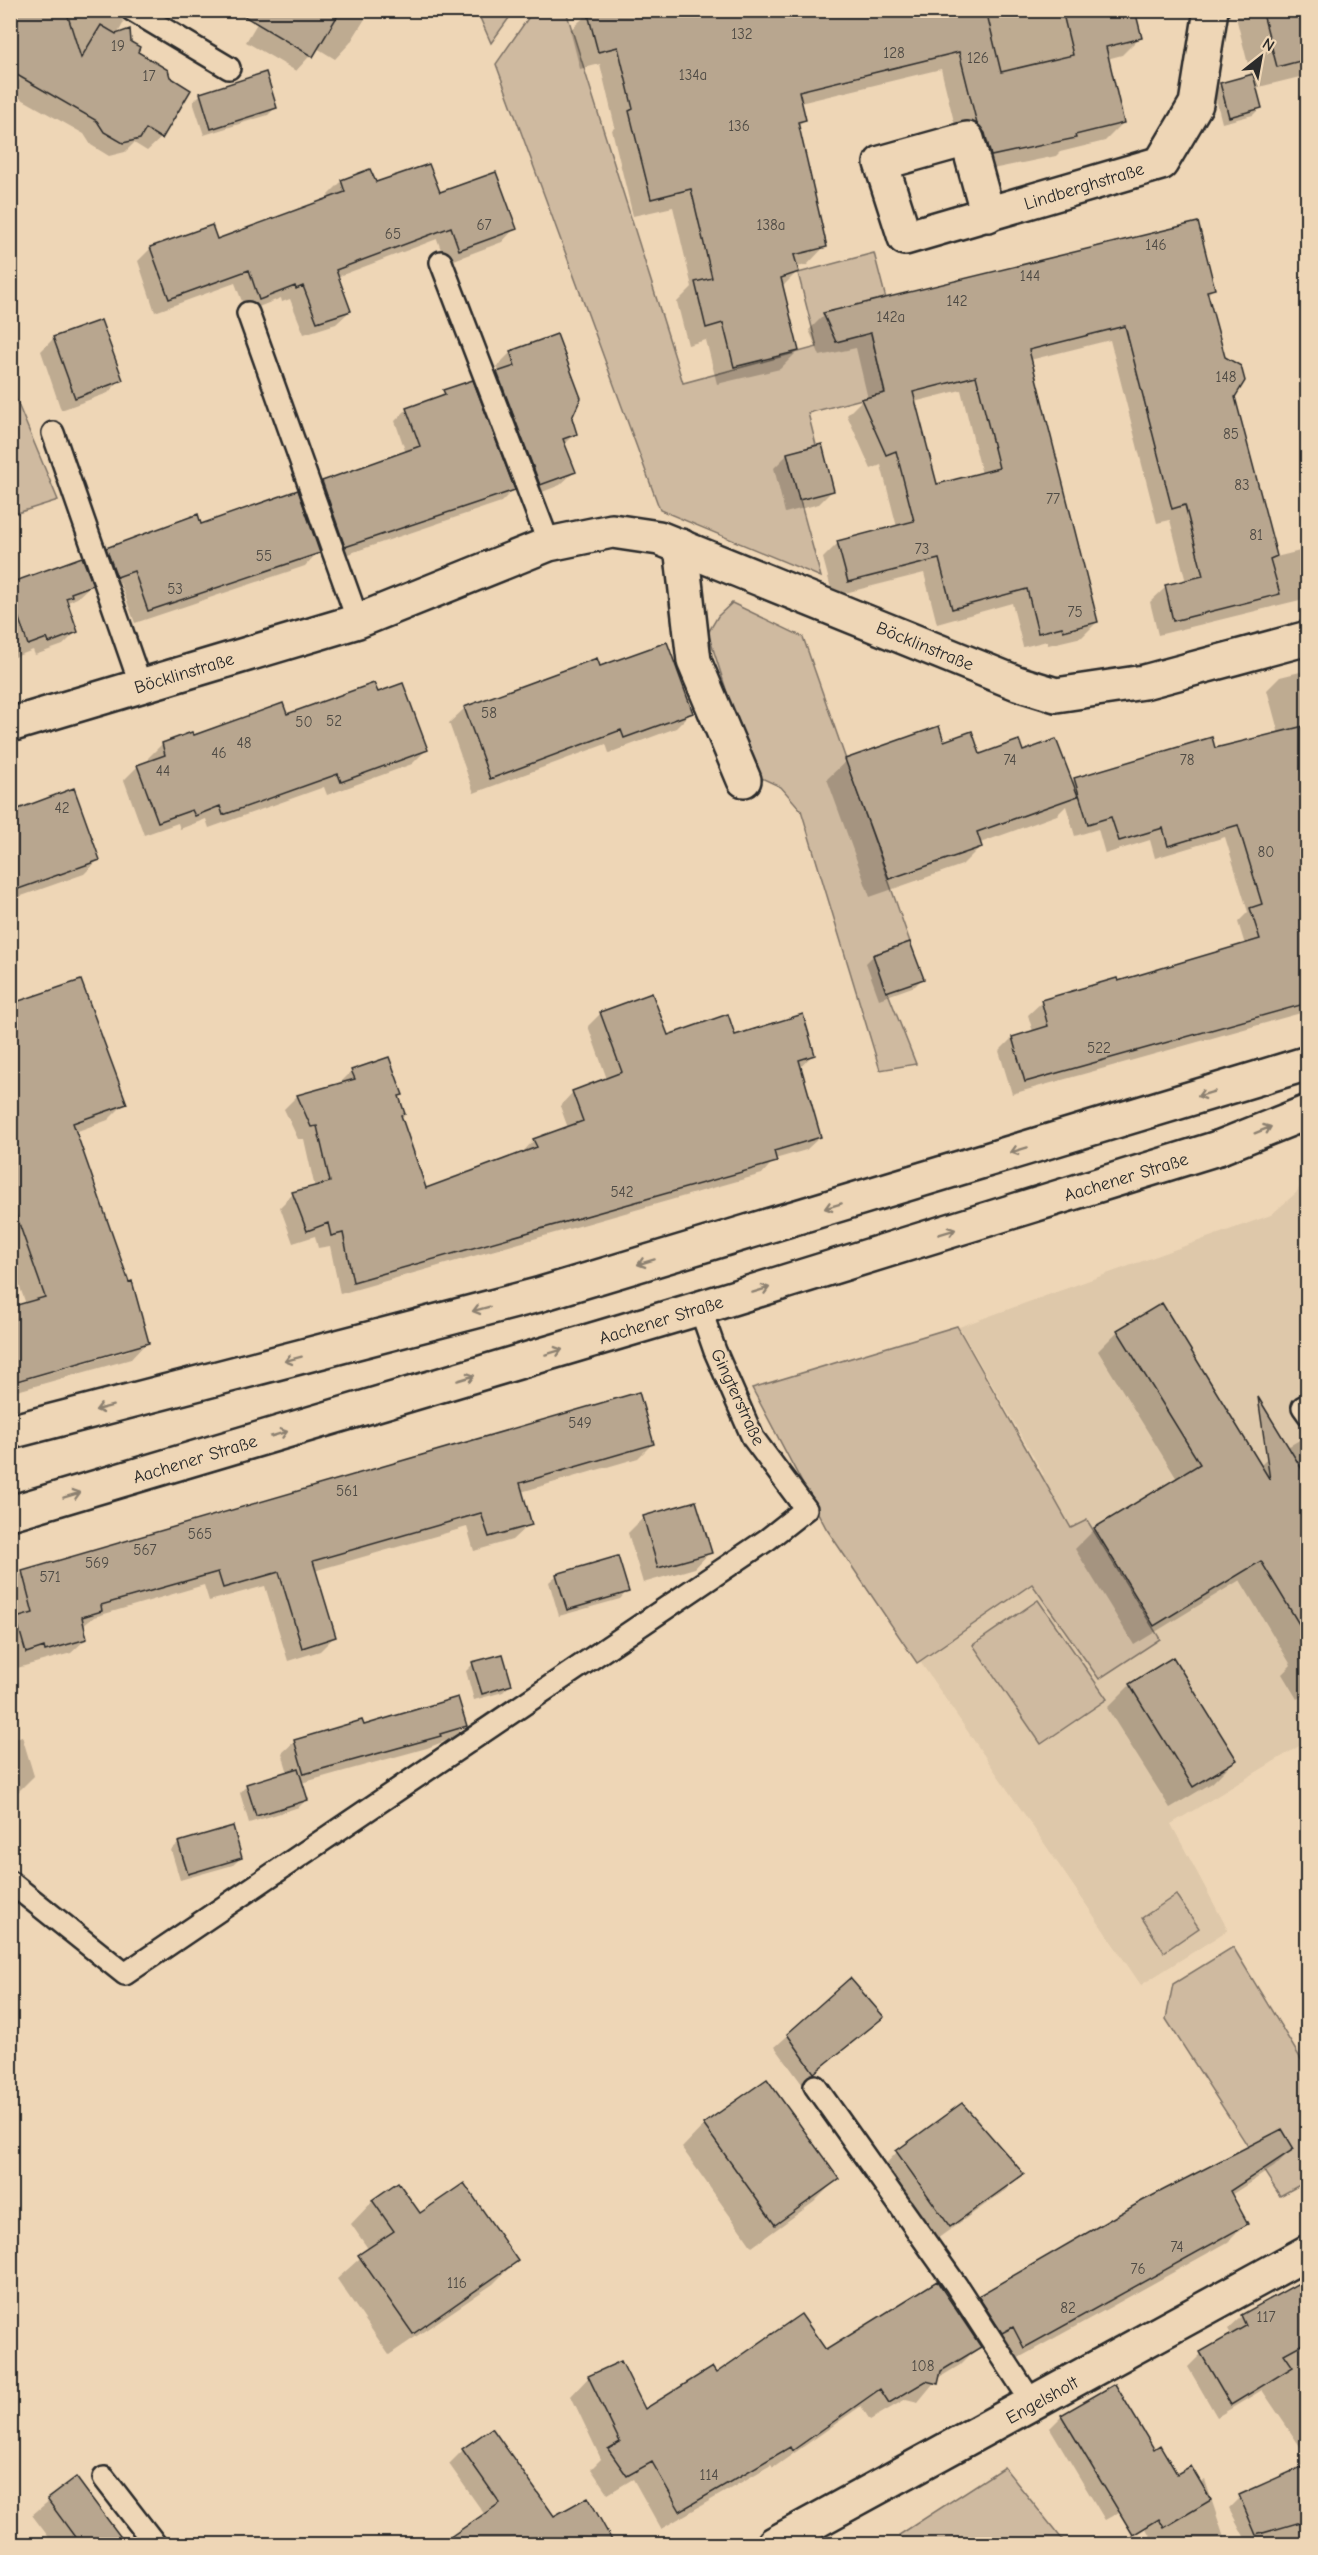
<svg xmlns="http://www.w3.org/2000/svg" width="1318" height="2555" font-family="'Comic Neue',sans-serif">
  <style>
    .built { fill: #dec8aa }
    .green { fill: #cfbaa0; stroke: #7d7266; stroke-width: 1.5 }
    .shadow { fill: #0003; fill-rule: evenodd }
    .building { fill: #b8a68f; stroke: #2b2b2b; stroke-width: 1.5; fill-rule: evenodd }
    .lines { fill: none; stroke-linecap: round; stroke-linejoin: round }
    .service-casing { stroke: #2b2b2b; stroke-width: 26 }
    .pedestrian-casing { stroke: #2b2b2b; stroke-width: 38 }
    .minor-casing { stroke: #2b2b2b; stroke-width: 38 }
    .secondary-casing { stroke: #2b2b2b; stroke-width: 38 }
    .primary-casing { stroke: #2b2b2b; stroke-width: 38 }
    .service { stroke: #eed6b6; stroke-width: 21 }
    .pedestrian { stroke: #eed6b6; stroke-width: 33 }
    .minor { stroke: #eed6b6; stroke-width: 33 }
    .secondary { stroke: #eed6b6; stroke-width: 33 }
    .primary { stroke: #eed6b6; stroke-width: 33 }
    .oneway { stroke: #8c8070 }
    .labels { text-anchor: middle; stroke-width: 4.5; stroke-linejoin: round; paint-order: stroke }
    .number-label { font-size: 15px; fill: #4e4a44 }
    .street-label { font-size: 18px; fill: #2b2b2b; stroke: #eed6b6 }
  </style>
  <rect width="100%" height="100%" fill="#eed6b6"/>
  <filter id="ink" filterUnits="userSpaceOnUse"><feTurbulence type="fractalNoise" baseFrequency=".0167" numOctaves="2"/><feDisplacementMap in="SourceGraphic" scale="12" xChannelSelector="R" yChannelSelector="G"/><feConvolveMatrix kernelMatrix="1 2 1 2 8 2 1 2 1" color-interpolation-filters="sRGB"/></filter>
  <g filter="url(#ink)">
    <!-- built -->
    <path class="built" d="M1307,1175v580l-6,-10 -130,79 57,106 -87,55 -315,-461 218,-49 -85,-148 312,-112 25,-22z"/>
    <!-- green -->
    <path class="green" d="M477,11h37l-23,32z
      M533,11h33l117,372 134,-36 -19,-74 76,-20 12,46 -22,5 21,89 -77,20 8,32 -29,9 34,123 -161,-67 -164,-446z
      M10,385l48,115 -47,15h-1z
      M732,603l71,34 107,305 -37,13 43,109 -36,6 -79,-260 -20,-23 -28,-13 -45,-141 10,-17z
      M957,1326l114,202 16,-8 73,119 -61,40 -67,-95 -115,79 -91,-135 -74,-140z
      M1038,1600l69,99 -66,45 -68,-99z
      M1176,1895l23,33 -35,24 -22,-34z
      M1233,1947l74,122v112l-27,15 -114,-177 7,-35z
      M1004,2467l62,77h-161l-6,-9z"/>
    <!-- shadow -->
    <path class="shadow" d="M10,10h116l-7,2v4l5,6 -7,13 19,18 25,85 -14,13 -13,-8 -9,9 -16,4 -18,-11 -7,-11 -73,-41 9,-15 -10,-6z
      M265,10h97l6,4 -18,29 -15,16 -18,-11 -21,23 -50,-29z
      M1134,10l6,27 -18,18 -15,4 16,64 -18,18 -45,11 -4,4 -83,17 -14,-31 -18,-73 -141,34 4,17 -7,7 28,119 -18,19 -11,2 1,5 -15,15 16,64 -18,18 -63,15 -11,-44 -18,5 -11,-43 15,-15 -19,-80 -40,9 -21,-86 3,-3 -15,-63 -20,5 -10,-39 22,-20z
      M1237,10h71v65l-53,13 5,20 -7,7 -31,8 -8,-32 7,-7 30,-8 -14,-55z
      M265,74l11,33 -8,8 -64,20 -11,-33 7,-7z
      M342,181l97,13 76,34 -13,14 -56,21 -9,-24 -100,38 13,34 -14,13 -32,10 -14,-35 -8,3 -1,-4 -35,14 -11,-29 -80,29 -17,-51 13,-13 65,-7 114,-42 -2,-4z
      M1197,224l16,65 -6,6 69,262 32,-8v49l-150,37 -8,-33 16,-15 20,-5 -16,-62 -13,3 -47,-183 -80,20 67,262 -15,15 -34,8 -1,-4 -24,6 -11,-44 -75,21 -13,-51 -91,23 -10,-38 15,-15 59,-16 -16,-62 -10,4 -24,-54 15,-15 6,-1 -12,-51 -36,8 -11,-26 15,-15zM961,390l21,84 -47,12 -21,-84z
      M54,338l67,41 -13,14 -47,17 -20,-59z
      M511,352l59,66 6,15 -12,12 10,27 -14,13 -33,13 -43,-111 16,-14 -3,-7z
      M444,392l69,98 -12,12 -168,57 -23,-64 12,-13 84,-29 -11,-32 12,-12 30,-10z
      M787,455l45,36 -13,13 -34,9 -11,-45z
      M201,526l117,26 -13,14 -170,57 -15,-40 -17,6 -9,-26 13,-14z
      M10,585h81l-14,13 -11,5 10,29 -13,13 -28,10 -2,-5 -18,7 -5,-12z
      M1308,670v341l-296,83 -13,-43 13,-13 21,-6 -5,-17 14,-13 75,-19 128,-38 -7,-23 10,-10 -23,-75 -70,21 -5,-18 -45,14 -7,-25 -23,7 -9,-30 -9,9 -77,28 1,3 -19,19 -92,32 -43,-118 19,-18 98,-19 35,14 43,-3 49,30 4,-4 139,-29 65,-16 -12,-44 13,-13z
      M377,694l49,56 -14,14 -85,31 -3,-8 -115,41 -3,-9 -26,10 -2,-6 -34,12 -20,-55 14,-14 12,-4 -2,-4 14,-14z
      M465,708l226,5 -15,15 -67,25 -3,-9 -132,49 -25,-70z
      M10,813l88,47 -14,14 -74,26z
      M873,956l49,23 -7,7 -36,13 -13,-36z
      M10,1006l115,97 -17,17 -33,12 72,210 -16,17 -121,34v-9l120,-34v-3l-104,-43 -16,-44z
      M601,1013l66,24h67l79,17 -13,14 20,69 -14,13 -31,9 -13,15 -422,120 -10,-48 -12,2 -3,-12 -22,7 -13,-36 13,-13 22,-6 -11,-49h-6l-14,-30 13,-13 41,-11 14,-14 49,23 -3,4 5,16 -3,2 25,74 96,-36 13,-14 34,-12 -8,-22 13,-14 34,-13 -19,-53z
      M1118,1331l142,135 7,-7 41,-24v257l-11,7 -15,-25 9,-9 -51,-85 -106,65 -59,-96 20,-20 82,-50 -79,-128z
      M638,1393l14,51 -14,14 -117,34 6,34 -15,14 -38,11 -7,-24 -153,44 21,65 -15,15 -32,10 -23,-75 -56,15 -5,-16 -110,32 -11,9 3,13 -15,14 -61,17v-93z
      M644,1517l66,35 -15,16 -52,15 -15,-50z
      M557,1575l70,16 -7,8 -61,17 -10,-34z
      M473,1664l38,20 -8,8 -29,8 -8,-29z
      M1130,1685l105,75 -23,23 -42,25 -63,-100z
      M465,1725l-12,13 -26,10 -126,35 5,17 -7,7 -50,16 -9,-30 7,-8 41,-12 -6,-20 13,-12 68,-15z
      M22,1736l12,40 -16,16 -8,2v-54z
      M179,1843l62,15 -8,7 -53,15 -9,-30z
      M849,1981l33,36 -80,67 -27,-37z
      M962,2105l60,68 -15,16 -73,52 -52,-73 15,-16z
      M704,2125l133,54 -23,23 -62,45 -70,-99z
      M1292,2149l-18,18 -43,28 15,29 -18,18 -222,123 -12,-21 -10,6 -4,-5 -20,20 -23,14 -19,23 -12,-3 -36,21 -9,-14 -88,62 -2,-3 -110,64 -28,-50 -25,15 -17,-25 10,-10 -30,-63 18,-19 55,34 72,-36 110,-23 133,-35 20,-20z
      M373,2201l46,15 97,45 -23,23 -104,71 -52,-76 32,-29 -18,-26z
      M1308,2288v170l-46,-68 -45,27 -29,-50 13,-13 31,-18 -4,-7 14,-13z
      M1115,2386l38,65 23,25 23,7 6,-3 21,64h-71l-23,-39 -27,15 -55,-92 12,-12z
      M463,2450l90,68 35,-19 24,45h-169l42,-29 -36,-51z
      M1308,2466v78h-60l-19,-36 13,-13z
      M75,2479l43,57 -8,8h-56l-22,-29z"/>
    <!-- building -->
    <path class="building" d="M10,10h56l15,48 20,-33 15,9 14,-5 1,13 9,5 -2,5 30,18 2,7 21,13 -29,49 -16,-10 -6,10 -17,4 -19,-11 -7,-11 -87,-50z
      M234,10h107l-28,47z
      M587,10h399l15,62 72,-17 -11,-45h73l7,28 -36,9 18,76 -49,12 1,3 -85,18 -6,-23 -8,-9 -18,-72 -160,39 7,29 -8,2 29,125 -33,8 5,17 -18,6 18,73 -65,16 -11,-44 -17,5 -11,-46 17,-4 -21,-89 -40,10 -22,-88 4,-2 -15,-62 -20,5z
      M1262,10h46v49l-31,8z
      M266,72l11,36 -66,21 -11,-36z
      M1253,74l9,34 -33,9 -9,-34z
      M429,164l11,28 56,-20 21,57 -58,21 -8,-23 -115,43 15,41 -34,11 -14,-36 -7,3 -1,-3 -36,14 -10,-30 -80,29 -19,-52 62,-22 5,14 128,-47 -4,-12 29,-11 6,13z
      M1198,222l17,67 -8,2 18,66 16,9 4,15 -10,16 42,159 -7,3 10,35 -107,27 -8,-36 38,-9 -18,-71 -13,4 -47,-183 -96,24 69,272 -35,9 -1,-4 -24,6 -11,-44 -75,20 -13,-50 -91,23 -11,-41 77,-20 -18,-70 -10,4 -25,-56 24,-6 -14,-60 -35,9 -13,-29zM976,376l23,92 -62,16 -24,-92z
      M101,320l22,60 -48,18 -22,-61z
      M557,334l24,64 -9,20 5,16 -14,5 13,33 -36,13 -43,-113 18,-6 -5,-15z
      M473,380l42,110 -170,57 -23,-66 98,-35 -14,-38 39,-14 -2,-4z
      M822,444l12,47 -35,9 -12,-47z
      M298,490l22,63 -172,58 -14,-40 -17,6 -11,-29 92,-34 3,10z
      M82,557l11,28 -22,8 1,3 -6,2 12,34 -29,11 -2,-5 -19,7 -11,-32 -7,2v-32z
      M667,642l26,71 -69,25 -3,-8 -131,49 -26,-72 133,-49 3,8z
      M374,683l4,9 25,-9 25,67 -87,32 -3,-8 -115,41 -3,-9 -25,10 -3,-6 -34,12 -21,-57 28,-10 -3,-12 30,-11 2,3 89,-32 4,11z
      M1308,725v278l-283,79 -13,-45 36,-11 -7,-26 76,-22 1,3 142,-42 -10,-31 12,-4 -24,-79 -70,21 -5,-18 -44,13 -8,-24 -23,7 -14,-46 138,-41 3,11z
      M939,726l5,15 28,-10 8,23 39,-14 4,11 33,-12 22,57 -101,36 5,15 -93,32 -44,-120z
      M74,788l26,72 -90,32v-80z
      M910,942l14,37 -38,13 -13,-37z
      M81,980l46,124 -54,19 56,159 3,-1 17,62 -139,40v-76l35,-10 -30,-85h-5v-208z
      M652,993l16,42 60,-21 7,21 68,-21 12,41 -16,5 22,77 -47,14 3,11 -424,120 -10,-49 -12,3 -3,-13 -21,8 -15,-39 38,-10 -13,-56 -6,1 -14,-32 58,-16 -4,-9 38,-13 14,38 -4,1 6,18 -4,1 25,73 111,-41 -4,-8 50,-18 -11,-30 50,-19 -22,-60z
      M1162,1303l108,177 -12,-83 50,82v160l-47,-78 -107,65 -60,-98 106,-64 -83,-134z
      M639,1392l15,52 -134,39 12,42 -43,12 -8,-24 -168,48 23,76 -34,11 -23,-76 -56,16 -5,-16 -117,33 1,6 -20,6 5,22 -42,12 -1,-4 -18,6 -10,-35 17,-5 -11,-42z
      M696,1501l16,52 -54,15 -15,-52z
      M618,1556l11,36 -62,18 -11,-36z
      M503,1654l9,31 -30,9 -10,-32z
      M1173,1657l64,103 -44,27 -64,-103z
      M458,1697l9,29 -27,8 1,2 -137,38 -10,-34 68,-20 2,5z
      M298,1768l10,32 -52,16 -10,-32z
      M233,1826l9,32 -54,16 -10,-32z
      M850,1978l34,39 -70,56 -27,-39z
      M767,2079l72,100 -64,46 -72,-101z
      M962,2103l62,71 -74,53 -54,-76z
      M1282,2129l12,20 -64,42 18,33 -224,124 -11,-21 -11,6 -24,-37 164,-95z
      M398,2182l22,31 44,-30 54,78 -105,73 -55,-79 36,-24 -22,-31z
      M1308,2278v63l-24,13 9,13 -62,38 -31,-53 46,-26 -5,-11z
      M937,2281l44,66 -40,24 -3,13 -12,-3 -37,22 -9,-14 -88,62 -2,-4 -110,64 -28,-49 -25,14 -19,-27 12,-7 -32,-66 33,-15 24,48 67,-42 4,6 85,-59 25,36z
      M1115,2384l39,65 6,-4 17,29 14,-8 20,34 -47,28 -5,-9 -26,16 -72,-120z
      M492,2428l62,88 34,-19 26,47h-174l60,-41 -38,-54z
      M1308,2464v56l-52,15 -17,-40z
      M76,2477l14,19 36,48h-46l-33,-45z"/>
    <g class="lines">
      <defs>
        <path id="service" d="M132,10l97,58
          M441,262l108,282
          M248,313l110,308
          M53,433l88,253
          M1303,1407l5,7
          M10,1882l115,92 643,-435 38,-30 -53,-71 -38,-87 -15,-43
          M815,2086l141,199 77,119
          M104,2478l51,66"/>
        <path id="pedestrian" d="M681,546l13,115 50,119"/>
        <path id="minor" d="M988,215l-21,-76 -86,24 24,75 256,-75 35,-59 15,-94
          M10,725l348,-104 191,-77 63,-13 47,7 358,145 39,12 88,-13 164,-44
          M774,2544l534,-292"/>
        <path id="secondary" d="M1262,1077l46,-14
          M1218,1148l90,-36"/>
        <path id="primary" d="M10,1432l528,-137 724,-218
          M10,1513l690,-205 518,-160"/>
      </defs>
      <!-- service casing -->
      <use href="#service" class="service-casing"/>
      <!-- pedestrian casing -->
      <use href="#pedestrian" class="pedestrian-casing"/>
      <!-- minor casing -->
      <use href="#minor" class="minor-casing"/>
      <!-- secondary casing -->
      <use href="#secondary" class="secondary-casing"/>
      <!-- primary casing -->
      <use href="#primary" class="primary-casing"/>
      <!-- service -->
      <use href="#service" class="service"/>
      <!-- pedestrian -->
      <use href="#pedestrian" class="pedestrian"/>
      <!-- minor -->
      <use href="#minor" class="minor"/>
      <!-- secondary -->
      <use href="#secondary" class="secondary"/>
      <!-- primary -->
      <use href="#primary" class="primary"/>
    </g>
    <!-- one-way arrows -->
    <defs><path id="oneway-shaft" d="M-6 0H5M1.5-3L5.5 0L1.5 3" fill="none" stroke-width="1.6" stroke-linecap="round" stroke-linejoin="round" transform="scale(1.5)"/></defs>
    <g class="oneway">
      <use href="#oneway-shaft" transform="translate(1206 1094) rotate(163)"/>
      <use href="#oneway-shaft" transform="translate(1263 1130) rotate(-22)"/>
      <use href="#oneway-shaft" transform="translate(1019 1150) rotate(163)"/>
      <use href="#oneway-shaft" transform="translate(833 1206) rotate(163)"/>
      <use href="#oneway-shaft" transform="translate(947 1232) rotate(-17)"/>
      <use href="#oneway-shaft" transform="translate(646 1262) rotate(163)"/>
      <use href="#oneway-shaft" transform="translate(761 1290) rotate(-17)"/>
      <use href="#oneway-shaft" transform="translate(481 1309) rotate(165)"/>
      <use href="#oneway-shaft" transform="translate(554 1352) rotate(-17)"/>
      <use href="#oneway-shaft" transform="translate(293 1359) rotate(165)"/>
      <use href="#oneway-shaft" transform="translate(466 1378) rotate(-17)"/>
      <use href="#oneway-shaft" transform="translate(104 1408) rotate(165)"/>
      <use href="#oneway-shaft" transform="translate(279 1434) rotate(-17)"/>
      <use href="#oneway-shaft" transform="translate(72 1495) rotate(-17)"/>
    </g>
  </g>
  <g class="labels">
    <!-- number labels -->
    <g class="number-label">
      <text x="742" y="39">132</text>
      <text x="118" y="51">19</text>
      <text x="894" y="58">128</text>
      <text x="978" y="63">126</text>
      <text x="693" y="80">134a</text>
      <text x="149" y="81">17</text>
      <text x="739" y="131">136</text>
      <text x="484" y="230">67</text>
      <text x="771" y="230">138a</text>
      <text x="393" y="239">65</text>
      <text x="1156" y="250">146</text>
      <text x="1030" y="281">144</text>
      <text x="957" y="306">142</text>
      <text x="891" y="322">142a</text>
      <text x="1226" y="382">148</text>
      <text x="1231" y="439">85</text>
      <text x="1242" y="490">83</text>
      <text x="1053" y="504">77</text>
      <text x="1256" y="540">81</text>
      <text x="922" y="554">73</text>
      <text x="264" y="561">55</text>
      <text x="175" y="594">53</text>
      <text x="1075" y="617">75</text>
      <text x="489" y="718">58</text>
      <text x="334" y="726">52</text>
      <text x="304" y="727">50</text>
      <text x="244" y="748">48</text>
      <text x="219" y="758">46</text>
      <text x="1010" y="765">74</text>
      <text x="1187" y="765">78</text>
      <text x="163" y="776">44</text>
      <text x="62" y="813">42</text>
      <text x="1266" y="857">80</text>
      <text x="1099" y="1053">522</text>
      <text x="622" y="1197">542</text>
      <text x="580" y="1428">549</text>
      <text x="347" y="1496">561</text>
      <text x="200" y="1539">565</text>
      <text x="145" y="1555">567</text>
      <text x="97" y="1568">569</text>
      <text x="50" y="1582">571</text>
      <text x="1177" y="2252">74</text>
      <text x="1138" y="2274">76</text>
      <text x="457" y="2288">116</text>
      <text x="1068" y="2313">82</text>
      <text x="1266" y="2322">117</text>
      <text x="923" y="2371">108</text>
      <text x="709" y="2480">114</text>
    </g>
    <!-- street labels -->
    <g class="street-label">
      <text transform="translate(1084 186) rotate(-17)" y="6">Lindberghstraße</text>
      <text transform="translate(925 646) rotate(22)" y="6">Böcklinstraße</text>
      <text transform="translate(184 673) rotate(-17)" y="6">Böcklinstraße</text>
      <text transform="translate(1126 1177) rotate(-17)" y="6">Aachener Straße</text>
      <text transform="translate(661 1320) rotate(-17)" y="6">Aachener Straße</text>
      <text transform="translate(738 1397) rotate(65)" y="6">Gingterstraße</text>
      <text transform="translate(195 1459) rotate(-17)" y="6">Aachener Straße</text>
      <text transform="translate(1042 2400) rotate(-29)" y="6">Engelsholt</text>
    </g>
  </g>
  <!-- margin -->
  <rect width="1318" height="2555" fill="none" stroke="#eed6b6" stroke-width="36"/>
  <rect x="18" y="18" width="1282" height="2519" fill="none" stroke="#2b2b2b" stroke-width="2" filter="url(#ink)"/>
  <!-- north arrow -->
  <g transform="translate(1261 57) rotate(31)" stroke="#eed6b6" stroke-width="4.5" paint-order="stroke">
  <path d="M0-4.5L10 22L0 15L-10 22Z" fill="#2b2b2b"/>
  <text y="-9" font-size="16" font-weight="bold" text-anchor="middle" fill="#2b2b2b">N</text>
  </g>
</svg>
